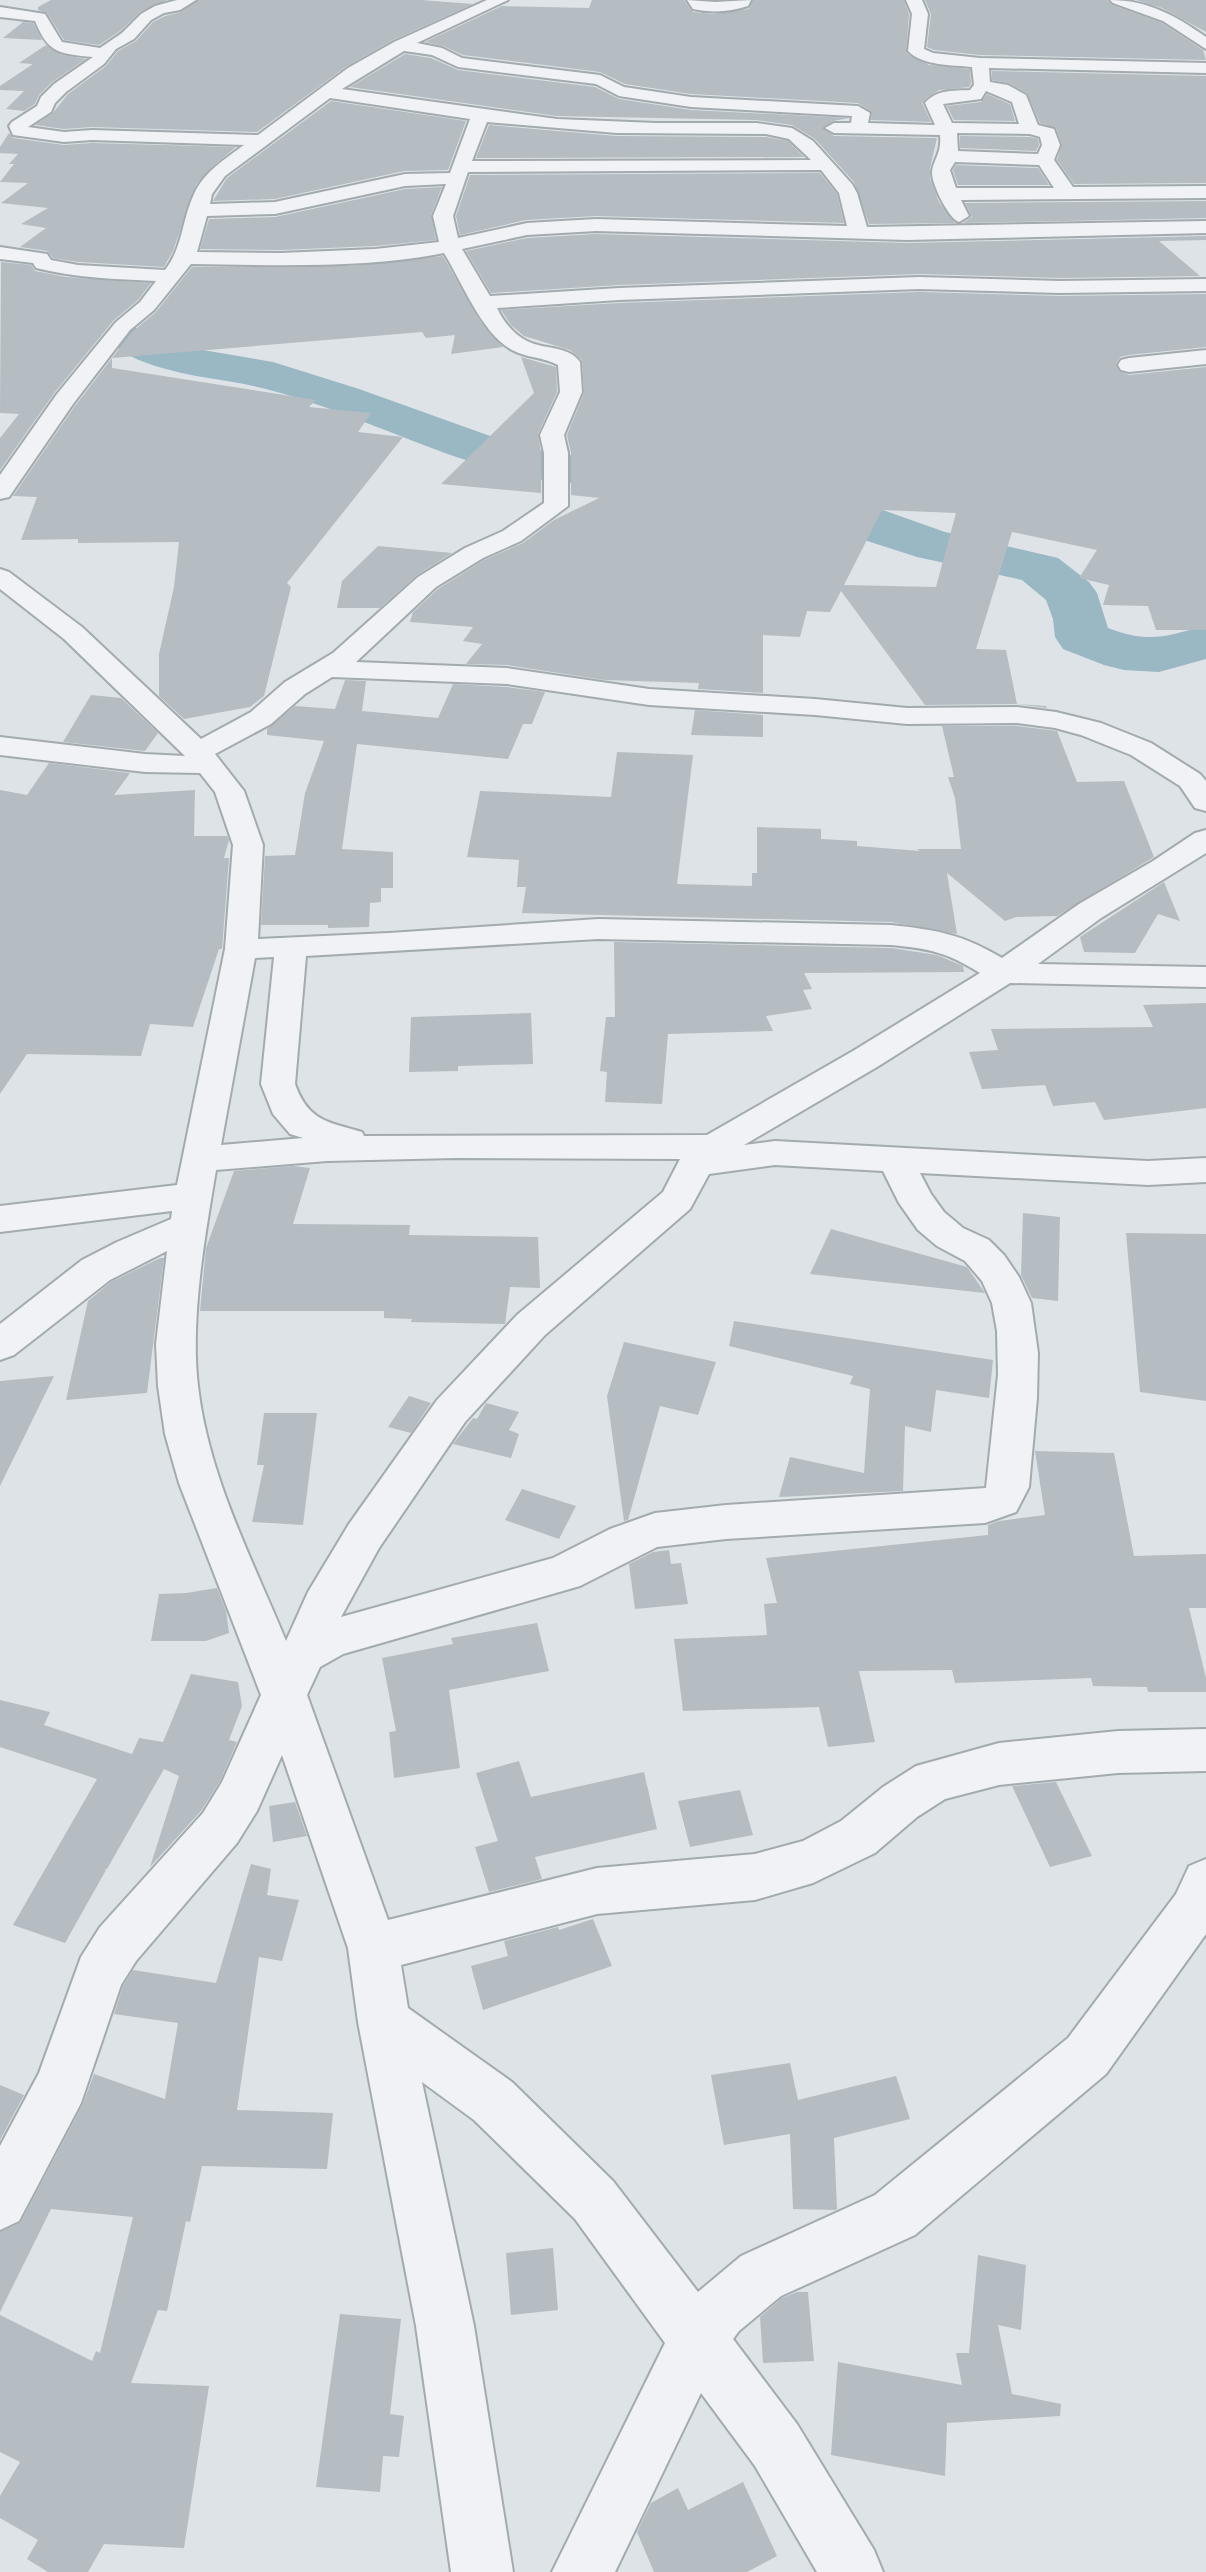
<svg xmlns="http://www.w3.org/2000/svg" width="1206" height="2572" font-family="Raleway,sans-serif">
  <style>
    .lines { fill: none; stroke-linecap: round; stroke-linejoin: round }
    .river { fill: #9ab7c4; fill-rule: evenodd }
    .building { fill: #b5bdc2; fill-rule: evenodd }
    .minor-casing { stroke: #a3abaf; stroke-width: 4 }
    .minor { fill: #f0f2f5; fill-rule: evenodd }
  </style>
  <rect width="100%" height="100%" fill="#dde3e6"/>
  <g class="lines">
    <!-- river -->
    <path class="river" d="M131,326l60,22 82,14 86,27 145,52 61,16 5,-2 132,26 68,10 76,6 99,35 113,26 31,24 8,11 11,35c42,16 57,8 98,-2v33l-47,13 -35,-2 -20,-5 -41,-16 -8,-12 -2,-18 -7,-19 -24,-20 -105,-23 -59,-19 -23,-12 -65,-5 -68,-10 -150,-32 -5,2c-26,-7 -52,-12 -78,-20 -80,-26 -158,-67 -242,-80 -32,-5 -99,-15 -118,-42l7,-9z"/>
  </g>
  <!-- building -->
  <path class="building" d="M51,0h116l-27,12 -20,19 -21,14 -35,-5 -17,-27 -9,-3v-3z
    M198,0h223l52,4 -80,36 -46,26 -90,66 -165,-5 -28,2 -29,-4 17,-11 16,-20 38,-28 12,-15 18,-10 17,-19 12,-6 16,-4z
    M592,0h92l9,12 20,2 36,-5 4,-9h151l5,14 -3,39 23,12 41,4 1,15 -2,3 -30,3 -11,7 -6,6 9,19 -60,-2 1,-8 -14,-9 -167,-9 -66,-10 -25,-12 -137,-17 -20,-9 -18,-4 77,-36 87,2z
    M925,0h182l5,5 50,18 41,27 3,10 -226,-5 -46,-5 -7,-3 4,-33z
    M1136,0h70v32l-44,-24z
    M23,22l10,1 9,17 -39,-2z
    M46,45l16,10 24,4 -34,23 -13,13 -4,9 -11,7 -18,-2 18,-18 -24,-1v-4l33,-22 -14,-1z
    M405,54l26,4 27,12 137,17 24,12 72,11 158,8 -16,3 -10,6 11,9 103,2 -7,30v11l9,23 16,21 -86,1 -15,-42 -39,-43 -23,-14 -36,-5 -199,-4 -207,-29z
    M992,71l214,5v107l-132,1 -17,-24 5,-16 -6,-16 -16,-5 -13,-30 -18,-10 -17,-3z
    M987,94l23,10 5,17 -61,-1 -7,-14 34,-4z
    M331,101l135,20 -18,49 -44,1 -129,28 -62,2 14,-23z
    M489,125l128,11 149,1 22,4 16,16 -328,1z
    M9,133l4,5 51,7 28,-2 144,4 -22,18 -18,20 -23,66 -9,16 -86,-5 -25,-4 -6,-7 -27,-4 26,-19 -25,-4 27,-16 -47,-5 27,-20 -28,-1 14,-18h-5l9,-10 -18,-1v-6z
    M960,136l70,1 8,2 1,6 -3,6 -76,-3z
    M956,165l82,3 11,17h-91l-5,-15z
    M820,173l17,21 7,29 -248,-7 -70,4 -66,15 -4,-19 14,-41z
    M442,187l-11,28 5,25 -61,6 -94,4 -81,-1 9,-30 66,-2 130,-28z
    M1206,201v17l-243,5 9,-6 -7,-14z
    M596,234l311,9 299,-7v4l-47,1 41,35 -140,2 -141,-4 -300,11 -128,8 -25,-42 61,-13z
    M443,256l37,65 23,26 -52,7 4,-19 -29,3 -4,-6 -310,26v10l204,32 -7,7 62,6 -13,19 45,5 -116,146 4,4 -27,109 -14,11 -66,12 -25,-23v-42l15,-67 5,-45 -101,1v-4l-57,1 16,-43 -24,-1 62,-90 57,-74 24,-20 36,-45 159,-1z
    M1,262l30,3 4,6 31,6 85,6 -13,17 -24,20 -59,72 -55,78v-32l19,-24 -19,-1z
    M919,292l141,4 146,-2v53l-77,8 -9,2 -4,7 3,7 10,4 77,-8v263h-50l-8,-24 -45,-1 6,-20 -30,-7 18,-28 -85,-18 -36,117 30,1 11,54 29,2 1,2 -30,-4 -92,1 -84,-114 -11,21 -23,-1 -7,26 -37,-2v58l-65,-4 1,-6 -95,-3 -97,-15 -41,-1 16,-20 -19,-3 10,-14 -63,-5 3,-10 25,-23 46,-29 39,-17 31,-23 45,-22 -28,-3v-42l-4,-18 17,-42 -2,-33 -12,-10 -46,-14 -13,-11 -10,-15 118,-7zM882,510l74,3 -20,74 -92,-2z
    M521,357l35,10 1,25 -19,42 3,19v40l-100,-9 93,-91z
    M378,546l74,7 -35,22 -37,33h-43l5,-27z
    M345,680l21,1 -4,30 76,7 15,-34 54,3 38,5 -13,32h-9l-15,35 -151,-15 -15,105 51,3v36h-12v14l-11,1 -1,24 -41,1v-3h-67l4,-69 30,-1 10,-62 19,-52 -57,-6v-6l28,-23 40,3z
    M91,695l30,3 37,35 -13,18 -82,-9z
    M695,710l68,5v22l-72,-2z
    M942,726h75l40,5 20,51 47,-1 30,76 -97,59 -41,1 -11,4 -58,-48 10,61 -66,-12 -369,-9 4,-26h-9l2,-27 -52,-3 13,-66 131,6 6,-45 76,3 -16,129 75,2v-13h5v-46l64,2v10l36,2v5l63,5 -3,-2h44l-6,-51 -7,-21h6z
    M49,763l81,10 -16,22 81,-5 -1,46h33l2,4 -5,18h5l-7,91h-3l-26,78 -43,-3 -9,32 -114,-2 -27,40v-304l27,5z
    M1164,882l16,39 -22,-7 -23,39 -51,-1 -4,-15z
    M614,942l277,6 46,7 26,11 1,6 -160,1 8,16 -9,1 9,19 -46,7 7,15 -105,3 -6,70 -57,-2 2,-30 -7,-1 6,-54h9z
    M1206,1003v105l-102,12 -9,-18 -42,4 -8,-21 -63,4 -13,-37 29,-2 -7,-21 162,-2 -10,-22z
    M531,1013l2,51 -75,2v5l-49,1 2,-55z
    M293,1166l17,2 -17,56 117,1 -1,10 129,2 2,51 -30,-1 -5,37 -94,-2 1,-3 -28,-1v-7h-184l6,-63 28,-77z
    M1023,1213l37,4 -2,84 -26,-3 -11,-23z
    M831,1229l136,38 18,26 -175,-19z
    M1126,1233l80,1v167l-66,-9z
    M160,1258h4l-17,135 -81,7 22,-99 23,-19z
    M734,1321l259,39 -4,38 -53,-8 -5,42 -26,-6 -2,65 -124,6 11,-40 74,16 6,-84 -20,-5 3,-8 -124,-30z
    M624,1342l92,20 -18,53 -38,-9 -32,114 -4,1 -17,-125z
    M54,1376l-54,110v-105z
    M409,1396l22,7 -20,30 -23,-6z
    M486,1403l33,9 -10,18 10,4 -8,24 -58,-14 20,-26 4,1z
    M264,1413h53l-14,112 -51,-3 12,-57h-7z
    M1035,1451l79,2 20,103 72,-2v54h-17l17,70v14h-58l-1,-5 -54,-1 -2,-8 -136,5 -3,-13 -93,1 16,71 -47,5 -9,-40 -136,4 -9,-72 93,-4 -3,-31 13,-1 -11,-45 222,-23v-10l11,-4 46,-6z
    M522,1489l54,17 -17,33 -54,-19z
    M669,1550l2,14 10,-1 7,41 -53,5 -6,-45 24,-12z
    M217,1588l9,23 3,22 -23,8h-55l8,-47 27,-1z
    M537,1623l12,48 -100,19 11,78 -66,10 -5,-46 7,-1 -14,-73 71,-14 -2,-6z
    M191,1674l47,8 4,24 -13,34 8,2 -17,39 -19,30 -51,56 29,-91 -15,-7 -57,100 -4,1h3l-41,73 -52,-18 84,-146 -97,-32v-47l50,12 -6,13 88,29 7,-16 24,4z
    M519,1761l12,36 113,-25 13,57 -122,28 7,22 -53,13 -14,-45 23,-6 -22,-68z
    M1056,1782l36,74 -42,11 -38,-81z
    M740,1790l13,45 -63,12 -12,-46z
    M295,1802l12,34 -34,6 -4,-36z
    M251,1864l20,5 -4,26 32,5 -17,61 -23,-4 -22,153 96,3 -6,56 -125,-3 -12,56 -4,-1 -19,90 -9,-1 -27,73 78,3 -25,162 -80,-4 -16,28h-40l-21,-13 11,-19 -38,-22v-22l20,-34 -20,-10v-137l92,46 4,-10 4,2 33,-136 -82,-8 -51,103v-80l21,-10 62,-118 11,-30 71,25 13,-76 -64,-9 9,-28 10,-16 83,13z
    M593,1919l19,47 -129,44 -12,-44 37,-10 -4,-15 54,-14 1,3z
    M790,2063l8,37 98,-24 14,43 -76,19 3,71 -2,1 -42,-1 -3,-75 -66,11 -13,-70z
    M0,2085l24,10 -24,45z
    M553,2248l5,62 -47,5 -5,-62z
    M978,2255l48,10 -5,65 -23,-5 14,69 49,10 -1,12 -113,7 -2,53 -114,-21 7,-93 124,23 -6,-32h13z
    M797,2292h11l6,69 -51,2 -3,-46 22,-19z
    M340,2314l61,5 -11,95 14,2 -5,41 -16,-1 -3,36 -64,-5z
    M743,2482l34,74 -30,16h-93l-17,-40 14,-29 27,-15 10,22z"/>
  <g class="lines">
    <defs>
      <path id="minor" d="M177,0h19l-16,10 -16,3 -13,7 -17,19 -18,10 -12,15 -38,28 -11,11 -4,9 -23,15 36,5 28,-2 166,5 90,-67 46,-26 93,-42h21l-91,43 25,5 20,10 138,17 24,12 67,10 167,9 12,7 -2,10 67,2 -10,-22c12,-14 28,-12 45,-13l4,-5 -2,-18c-20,-2 -49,-1 -64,-16l4,-37 -6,-14h16l6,14 -4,35 9,4 47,5 226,5v10l-217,-5 1,14 18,3 18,10 12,30 16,4 6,16 -6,15 19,27 133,-1v12l-245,2 8,16 -10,6c-10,-3 -27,-37 -27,-49 0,-12 10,-18 8,-38l-106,-2 -9,-5 9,-5h17l1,-7 -161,-9 -72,-11 -23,-12 -138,-17 -26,-12 -28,-4 -62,38 215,30 99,4h100l36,5 21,13 39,43 5,9 10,34 339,-6v12l-299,7 -311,-9 -69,4 -65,14 28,47 129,-8 300,-11 141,4 146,-2v12l-146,2 -141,-4 -300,11 -122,8c6,13 17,27 30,33 17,9 41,4 53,21l2,30 -18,43 4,18v53l-47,35 -38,17 -47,29 -80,75 151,6 142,21 166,10 92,9 110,-1 39,5 45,11 50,20 49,31 6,7v30l-11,-3 -15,-22 -49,-31 -50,-20 -26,-7 -38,-5 -110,1 -92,-9 -166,-10 -142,-21 -175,-7 -27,17 -34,30 -56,30 29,37 19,54 -5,94 131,-6 209,-14 293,6c46,5 71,9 111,33l77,-54 74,-43 42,-28 11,-3v23l-105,65 -63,46 168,3v20l-196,-4 -133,84 -133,78 31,-4 373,20 58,-3v24l-58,3 -228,-12 11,21 13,18 19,16 26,12 15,15 15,22 12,26 7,50 -1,45 -8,89 -13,25 -31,11 -259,16 -69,8 -77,39 -237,68 -23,13 -13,28 81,225 209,-52 158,-14 48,-13 38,-20 42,-34 33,-21 83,-23 119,-12 88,-2v42l-88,2 -119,12 -54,14 -28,18 -42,36 -62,30 -58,17 -158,14 -196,51 7,43 104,74 101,99 85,111 43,-36 134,-61 193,-157 108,-144 13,-28 17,-7v75l-100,140 -191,161 -134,61 -42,35 -6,8 64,85 77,126 9,22h-66l-62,-106 -54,-73 -86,179h-63l113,-229 -90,-124 -101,-99 -52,-38 52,244 39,246h-62l-35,-246 -58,-304 -10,-74 -66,-193 -25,56 -20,32 -101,118 -15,24 -40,118 -62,118 -19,9v-84l39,-73 42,-116 19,-30 103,-114 19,-31 39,-87 -82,-212 -14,-49 -7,-48 -2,-42 11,-93 -57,29 -96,75 -14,5v-36l82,-64 35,-18 54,-23 1,-8 -172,21v-26l177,-21 48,-236 8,-104 -18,-53 -15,-19 -55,-1 -145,-17v-18l145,17 40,2 -121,-117 -64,-50v-20l9,3 73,55 119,112 50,-27 34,-30 48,-29 85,-76 47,-29 38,-17 41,-28v-50l-4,-18 20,-43 -2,-27c-14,-8 -32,-7 -46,-15 -30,-16 -50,-68 -68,-97 -76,16 -175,12 -253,11l-37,46 -24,20 -57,74 -64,93 -9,2v-24l57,-81 59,-72 24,-20 16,-21c-41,-2 -80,-3 -120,-13l-3,-5 -33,-4v-12l47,7 4,6 27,5 87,5c18,-23 17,-51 29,-76 10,-22 31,-35 50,-49l-152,-5 -28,2 -51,-7 -4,-9 3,-4 25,-16 4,-9 13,-13 39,-27c-34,-3 -45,-4 -58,-36l-35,-4v-10l45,7 17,28 38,6 22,-15 19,-19 14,-8zM986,91l26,11 7,22 -67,-1 -9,-19 38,-5zM330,98l140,21 -20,54 -45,1 -130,28 -65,2 2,-10 13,-18zM487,122l130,11 149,1 23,5 22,21 -339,1zM957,133l73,1 10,3 2,8 -4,9 -80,-3zM955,162l84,3 15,23h-98l-6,-18zM821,170l18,23 8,33 -251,-7 -69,4 -69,15 -5,-22 15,-44zM446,184l-13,32 6,26 -64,7 -94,4 -84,-1 10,-36 68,-2 130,-28zM598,939l293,6c40,4 55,7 89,28l-127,78 -146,84 -343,1 -2,-4c-34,-10 -54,-11 -67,-48l11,-128zM274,957l-13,127 12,30 17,20 13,4 -82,7 34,-187zM456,1158l224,1 -17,33 -146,123 -80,85 -88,124 -41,68 -22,49c-34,-82 -78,-166 -88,-255 -8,-67 7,-150 18,-216l111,-9zM775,1165l108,6 16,32 19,27 19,16 28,15 17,20 10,22 5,28 1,44 -12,113 -260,17 -71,8 -45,16 -57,29 -212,59 38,-69 86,-126 80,-87 145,-126 19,-35z
        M687,0l28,2 36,-2 -3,6c-18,6 -37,7 -55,3z
        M1110,0c38,0 66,16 96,37v12l-43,-28 -50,-18z
        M1206,350v14l-77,8 -8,-2 -3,-5 3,-5 8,-2z"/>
    </defs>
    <!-- minor casing -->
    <use href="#minor" class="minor-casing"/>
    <!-- minor -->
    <use href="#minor" class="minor"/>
  </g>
</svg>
